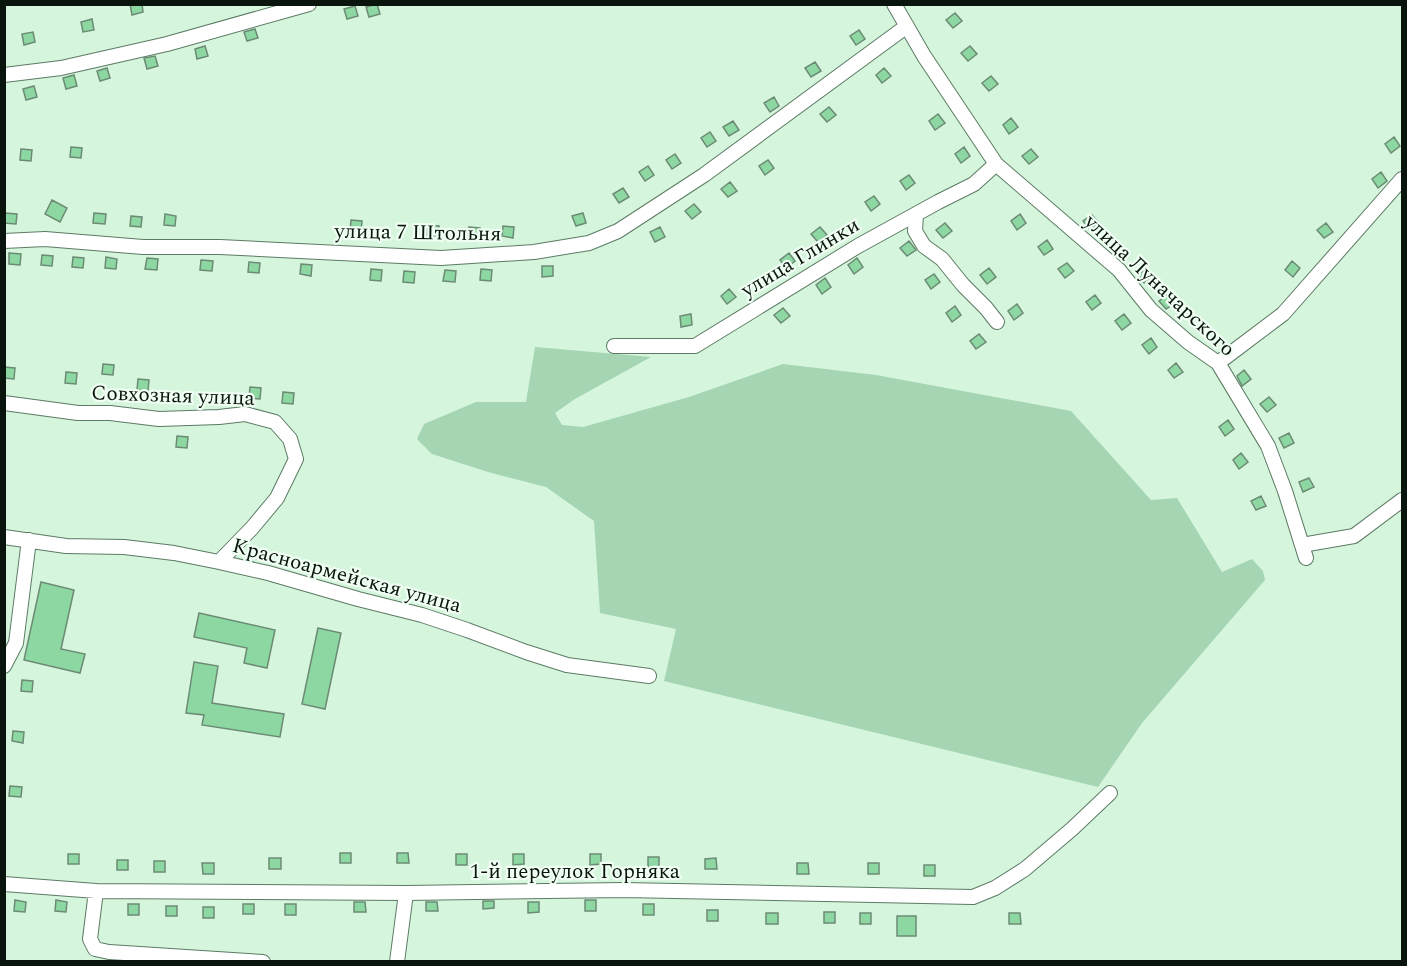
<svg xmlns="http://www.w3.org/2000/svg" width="1407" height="966" font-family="Spectral,serif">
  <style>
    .green { fill: #a5d5b2 }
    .building { fill: #8dd8a2; stroke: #6c8b74; stroke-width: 1.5 }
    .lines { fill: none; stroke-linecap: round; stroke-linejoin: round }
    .street-casing { stroke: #5c7a64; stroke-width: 16 }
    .street { stroke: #fff; stroke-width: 14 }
    .labels { text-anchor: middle; stroke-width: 4.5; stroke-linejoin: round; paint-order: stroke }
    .street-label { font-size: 21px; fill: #08140c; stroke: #f0fef3 }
  </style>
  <rect width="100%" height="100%" fill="#d5f6dd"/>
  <!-- green -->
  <path class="green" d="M535,347l116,10 -76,42 -20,14 7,12 21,2 106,-30 94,-33 93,11 195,36 80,89 26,-2 45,74 30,-13 11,12 2,9 -123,143 -44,64 -434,-106 12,-52 -76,-16 -6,-92 -48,-34 -58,-15 -56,-18 -15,-15 7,-15 52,-22h50z"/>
  <!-- building -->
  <path class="building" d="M130,4h12l1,8 -11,3z
    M377,4l3,10 -11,3 -3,-10z
    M355,6l3,10 -11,3 -3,-10z
    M955,13l7,8 -9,7 -7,-8z
    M92,19l2,11 -11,2 -2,-10z
    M255,29l3,9 -11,3 -3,-9z
    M859,30l6,9 -9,6 -6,-9z
    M33,32l2,10 -11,3 -2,-11z
    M205,46l3,10 -11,3 -2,-10z
    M970,46l7,8 -9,7 -7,-8z
    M155,56l3,10 -11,3 -3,-11z
    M815,62l6,9 -10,6 -6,-9z
    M107,68l3,10 -10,3 -3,-10z
    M884,68l7,8 -9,7 -6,-8z
    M74,75l3,11 -11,3 -3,-11z
    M991,76l7,8 -9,7 -7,-8z
    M34,86l3,11 -11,3 -3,-11z
    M774,97l5,9 -9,6 -6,-9z
    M829,107l7,8 -9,7 -7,-8z
    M938,114l7,9 -10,7 -6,-9z
    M1011,118l7,9 -9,7 -6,-9z
    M733,121l6,9 -10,6 -6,-9z
    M710,132l6,9 -9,6 -6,-9z
    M1394,137l6,9 -9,7 -6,-9z
    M71,147l11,1 -1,10 -11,-1z
    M964,147l6,9 -9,7 -6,-9z
    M21,149l11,1 -1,11 -11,-1z
    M1031,149l7,8 -9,7 -7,-8z
    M675,154l6,9 -9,6 -6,-9z
    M768,160l6,8 -9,7 -6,-9z
    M648,166l6,9 -9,6 -6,-9z
    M1381,172l6,9 -9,7 -6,-9z
    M909,175l6,8 -9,7 -6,-9z
    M730,182l7,9 -9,6 -7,-8z
    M623,188l6,9 -10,6 -6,-9z
    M874,196l6,8 -9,7 -6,-9z
    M52,200l15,8 -7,14 -15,-8z
    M694,204l7,8 -9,7 -7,-8z
    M5,213l12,1 -1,10 -12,-1z
    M94,213l12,1 -1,10 -12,-1z
    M583,213l3,10 -10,3 -4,-10z
    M165,214l11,2 -1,10 -11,-1z
    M1020,214l6,9 -9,7 -6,-9z
    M1092,215l7,8 -9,7 -7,-9z
    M131,216l11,1 -1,10 -11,-1z
    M351,220l11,1 -1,11 -11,-1z
    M945,223l7,8 -9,7 -7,-8z
    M1326,223l7,9 -9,6 -7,-8z
    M428,225l11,1 -1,10 -11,-1z
    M503,226l11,1 -1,11 -11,-2z
    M469,227l11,1 -1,11 -11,-1z
    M660,227l5,10 -10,5 -5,-10z
    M820,227l7,8 -9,7 -7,-8z
    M1047,240l6,9 -9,6 -6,-8z
    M909,241l7,9 -9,6 -7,-8z
    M9,253l12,1 -1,11 -11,-1z
    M789,253l6,8 -9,7 -6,-8z
    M42,255l11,1 -1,10 -11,-1z
    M73,257l11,1 -1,10 -11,-1z
    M106,257l11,2 -1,10 -11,-1z
    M147,258l11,1 -1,11 -12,-1z
    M857,258l6,9 -9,7 -6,-9z
    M201,260l12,1 -1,10 -12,-1z
    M1292,261l8,7 -7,9 -8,-7z
    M249,262l11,1 -1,10 -11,-1z
    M1067,263l7,8 -9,7 -7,-9z
    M301,264l11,1 -1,11 -11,-2z
    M542,266h11v10l-11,1z
    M989,268l7,9 -9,7 -7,-9z
    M1147,268l6,8 -9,7 -6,-8z
    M371,269l11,1 -1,11 -11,-1z
    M481,269l11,1 -1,11 -11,-1z
    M445,270l11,1 -1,11 -12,-1z
    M404,271l11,1 -1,11 -11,-1z
    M934,274l6,8 -9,7 -6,-9z
    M825,278l6,9 -9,7 -6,-9z
    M729,289l7,8 -9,7 -6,-8z
    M1168,294l7,9 -9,6 -7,-8z
    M1095,295l6,8 -9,7 -6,-8z
    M1017,304l6,9 -9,7 -6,-9z
    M955,306l6,9 -9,7 -6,-9z
    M783,308l7,8 -9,7 -7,-8z
    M691,314l1,11 -11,2 -1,-11z
    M1124,314l7,9 -9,7 -7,-9z
    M979,334l7,8 -10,7 -6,-8z
    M1151,338l6,9 -8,7 -7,-9z
    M1176,363l7,9 -9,6 -6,-8z
    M103,364l11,1 -1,10 -11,-1z
    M4,367l11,1 -1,11 -10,-1z
    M1244,370l7,9 -9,7 -5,-10z
    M66,372l11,1 -1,11 -11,-1z
    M138,379l11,1 -1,11 -11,-1z
    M250,387l11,1 -1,11 -11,-1z
    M283,392l11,1 -1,11 -11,-1z
    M1269,397l7,8 -9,7 -7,-8z
    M1228,420l6,9 -9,7 -6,-9z
    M1289,433l5,10 -10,5 -5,-10z
    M177,436l11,1 -1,11 -11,-1z
    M1241,453l7,9 -9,7 -6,-9z
    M1309,478l5,9 -11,5 -4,-10z
    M1261,496l5,10 -10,4 -5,-9z
    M41,582l33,8 -13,59 24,5 -5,19 -56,-13z
    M199,613l76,17 -8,38 -23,-5 3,-15 -53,-11z
    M318,628l23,5 -16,76 -23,-5z
    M194,662l24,4 -6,37 72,11 -4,23 -78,-12 2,-10 -18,-2z
    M22,680l11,1 -1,11 -11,-1z
    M13,731l11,1 -1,11 -11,-2z
    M10,786l12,1 -1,10 -12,-1z
    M340,853h11v10h-11z
    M397,853h11l1,10h-12z
    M68,854h11v10h-11z
    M456,854h11v11h-11z
    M513,854h11v10l-11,1z
    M590,854h11v10l-11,1z
    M648,857h11v10l-11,1z
    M269,858h12v11h-12z
    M716,858l1,11h-12v-10z
    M117,860h11v10h-11z
    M154,861h11v11h-11z
    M202,863h12v11h-11z
    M797,863h11l1,11h-12z
    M868,863h11v11h-11z
    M924,865h11v11h-11z
    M15,900l11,2 -1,10 -11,-1z
    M56,900l11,2 -1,10 -11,-1z
    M585,900h11v11h-11z
    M483,901h11v7l-11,1z
    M354,902h11l1,10h-12z
    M426,902h11l1,9h-12z
    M528,902h11v10l-11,1z
    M128,904h11v11h-11z
    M243,904h11v10h-11z
    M285,904h11v11h-11z
    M643,904h11v11h-11z
    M166,906h11v10h-11z
    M203,907h11v11h-11z
    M707,910h11v11h-11z
    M824,912h11v11h-11z
    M766,913h12v11h-12z
    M860,913h11v11h-11z
    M1009,913h11l1,11h-12z
    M897,916h19v20h-19z"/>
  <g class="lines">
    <defs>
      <path id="street" d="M894,4l30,52 72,108 123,106 32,40 37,32 30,21 50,83 17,45 21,67
        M4,75l57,-7 106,-24 142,-40
        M916,214l-1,17 9,15 18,13 21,26 23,23 11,14
        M4,241l41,-2 98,8h77l221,11 93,-6 55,-9 29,-12 86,-56 203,-149
        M614,346h81l163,-100 80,-44 36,-18 22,-20
        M1218,363l65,-49 119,-135
        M4,403l74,10h32l49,6 60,-2 26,-3 30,8 15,17 6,20 -19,39 -25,30 -33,34
        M4,537l62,9 58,1 50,6 45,9 49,11 90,26 64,16 45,15 59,22 41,13 82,11
        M1302,545l52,-9 48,-36
        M4,666l12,-23 13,-103
        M4,884l92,7 310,2 218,-3 349,7 22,-9 30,-19 47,-40 38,-36
        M96,891l-6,48 5,10 14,3 154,10
        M397,962l9,-69"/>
    </defs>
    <!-- street casing -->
    <use href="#street" class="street-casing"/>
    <!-- street -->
    <use href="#street" class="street"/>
  </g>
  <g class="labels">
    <!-- street labels -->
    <g class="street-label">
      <text transform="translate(418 232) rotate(1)" y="7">улица 7 Штольня</text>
      <text transform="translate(800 257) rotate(-31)" y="7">улица Глинки</text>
      <text transform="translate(1160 285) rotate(43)" y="7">улица Луначарского</text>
      <text transform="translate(173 395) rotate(2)" y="7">Совхозная улица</text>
      <text transform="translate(347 575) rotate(15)" y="7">Красноармейская улица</text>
      <text x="575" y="878">1-й переулок Горняка</text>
    </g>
  </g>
  <!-- border -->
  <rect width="1407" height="966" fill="none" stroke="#08140c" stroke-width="12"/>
</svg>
